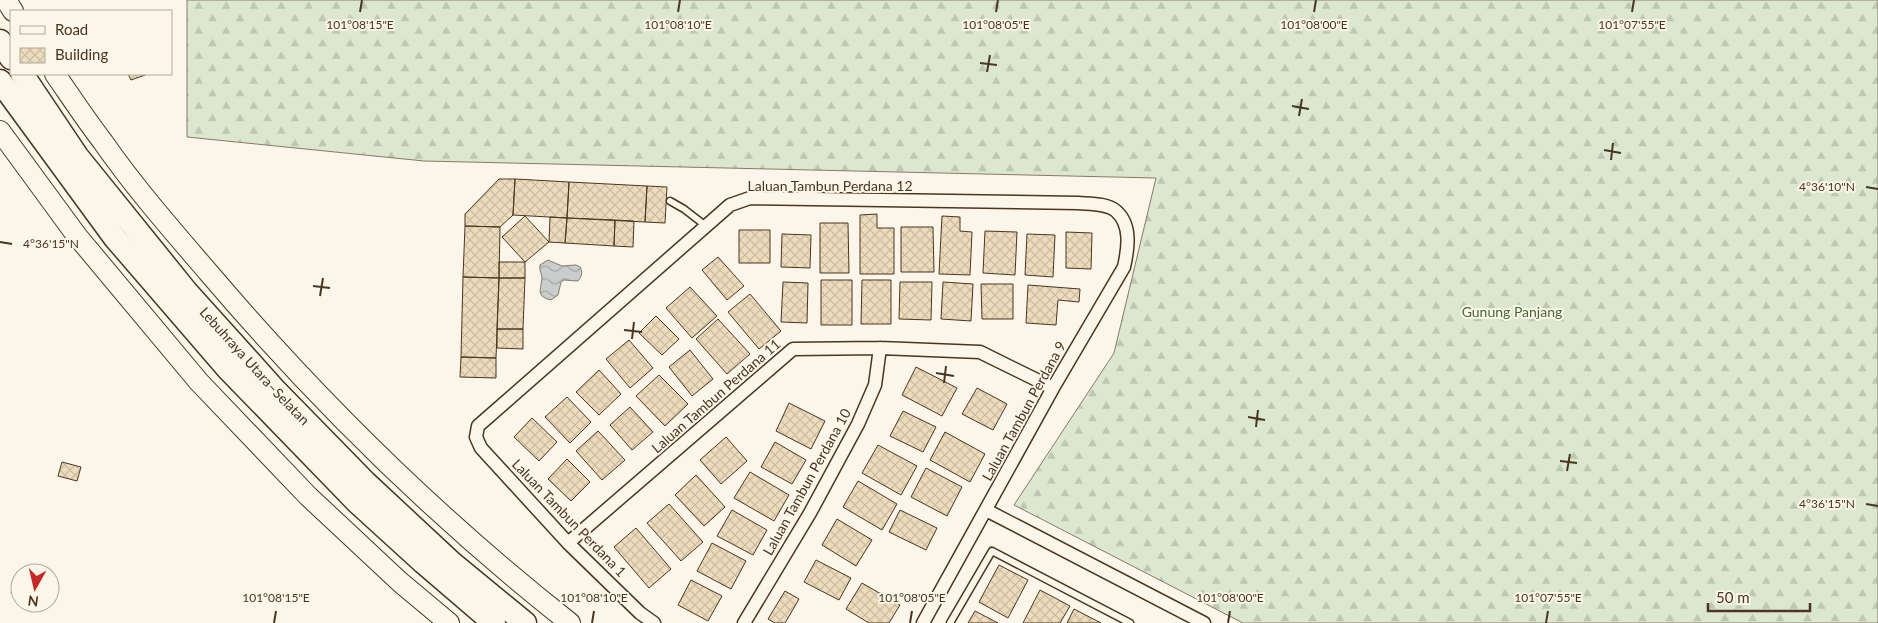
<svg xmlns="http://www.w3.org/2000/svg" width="1878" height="623" font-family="Lato,sans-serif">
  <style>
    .forest { fill: url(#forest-firs); stroke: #887966 }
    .water { fill: url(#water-waves); stroke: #887966 }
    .building { fill: url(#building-cross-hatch); stroke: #4a3520 }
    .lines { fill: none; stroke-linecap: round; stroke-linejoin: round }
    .lane-casing { stroke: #4a3520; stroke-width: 9 }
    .street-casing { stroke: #4a3520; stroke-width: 15 }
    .primary-casing { stroke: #4a3520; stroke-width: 22 }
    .highway-casing { stroke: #4a3520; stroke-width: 25 }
    .lane { stroke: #fbf6e9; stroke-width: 6 }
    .street { stroke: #fbf6e9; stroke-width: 12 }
    .primary { stroke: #fbf6e9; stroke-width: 20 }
    .highway { stroke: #fbf6e9; stroke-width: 22 }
    .ticks { fill: none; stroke: #4a3520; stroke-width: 2 }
    .labels { text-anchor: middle; stroke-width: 4; stroke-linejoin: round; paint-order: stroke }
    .street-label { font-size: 14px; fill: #4a3520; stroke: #fbf6e9 }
    .park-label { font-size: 14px; fill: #436837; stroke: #fbf6e9 }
    .ticks-label { font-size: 12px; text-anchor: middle; fill: #4a3520; stroke: #fbf6e9; stroke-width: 4; stroke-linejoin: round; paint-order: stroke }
  </style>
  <defs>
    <pattern id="forest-firs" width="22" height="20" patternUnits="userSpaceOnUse" patternTransform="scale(1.25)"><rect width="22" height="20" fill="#dce7d0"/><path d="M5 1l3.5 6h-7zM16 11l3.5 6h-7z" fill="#bec7b2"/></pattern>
    <pattern id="water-waves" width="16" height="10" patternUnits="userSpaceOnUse" patternTransform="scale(1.25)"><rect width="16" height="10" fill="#c9cecd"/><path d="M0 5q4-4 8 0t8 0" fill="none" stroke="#a5a8a6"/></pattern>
    <pattern id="building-cross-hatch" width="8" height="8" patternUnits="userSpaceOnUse" patternTransform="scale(1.25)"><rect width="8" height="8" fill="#ecdcbc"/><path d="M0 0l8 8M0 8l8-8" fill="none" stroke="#ccbda1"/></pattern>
  </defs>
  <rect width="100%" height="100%" fill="#fbf6e9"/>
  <!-- forest -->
  <path class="forest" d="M187,0h1691v623h-635l-229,-118 100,-152 42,-175 -732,-17 -237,-24z"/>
  <!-- water -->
  <path class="water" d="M548,260l14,6 14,-1 4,2c3,5 2,9 -2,14l-14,-1 -3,2 -3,13 -7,5c-17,-4 -9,-12 -9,-23 -1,-5 -3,-7 -2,-12z"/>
  <!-- building -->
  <path class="building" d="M128,74h20l-17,6z
    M499,179h16l-2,36 -13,12 -35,-1v-12z
    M515,179l54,3 -2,36 -54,-3z
    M569,182l78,4 -2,36 -78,-4z
    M647,186l20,1 -2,36 -20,-1z
    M877,214v14h17v46h-34v-59z
    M525,216l24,26 -24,20 -23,-25z
    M942,216l18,1v14l12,1 -2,43 -31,-1z
    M550,217l17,1 -2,25 -16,-1z
    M567,218l48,2 -1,26 -49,-3z
    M615,220l19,1 -1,26 -19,-1z
    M820,223h28l1,50h-29z
    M465,226l35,1 -1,51 -36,-1z
    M901,227h32l1,45h-33z
    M739,230h31v33h-31z
    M985,231l32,1 -2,43 -32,-2z
    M1066,232l26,1 -1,36 -25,-1z
    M782,234l29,1 -1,33 -29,-1z
    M1027,234l28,1 -2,42 -28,-2z
    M718,257l26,29 -17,14 -25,-30z
    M499,262h26v16h-26z
    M463,277l36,1 -3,80 -35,-1z
    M499,278h26l-2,51h-26z
    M821,280h31v45h-31z
    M862,280h29v44h-30z
    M783,282l25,1 -1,40 -26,-1z
    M900,282h32l-1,38 -32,-1z
    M943,282l30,2 -2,37 -30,-2z
    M981,284h32v35h-31z
    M1028,285l52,4 -1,13 -21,-2 -2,25 -30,-2z
    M690,287l27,29 -25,22 -26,-30z
    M750,294l31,37 -22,18 -31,-37z
    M656,316l23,23 -17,16 -23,-22z
    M718,319l32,35 -23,20 -31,-35z
    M497,329h26v20l-26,-1z
    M629,340l24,28 -23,20 -24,-29z
    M690,350l23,29 -21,17 -23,-29z
    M461,357l35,1v20l-36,-1z
    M916,367l41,21 -15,28 -40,-21z
    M599,370l22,24 -22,21 -23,-23z
    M659,375l29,29 -23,22 -29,-30z
    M977,388l30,16 -14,26 -31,-16z
    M567,397l24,25 -21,21 -25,-26z
    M789,403l36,18 -14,28 -35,-18z
    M630,407l23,25 -21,18 -22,-25z
    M903,411l33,16 -13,25 -33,-16z
    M532,418l25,24 -18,19 -25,-24z
    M598,431l27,29 -23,20 -26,-29z
    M945,432l40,22 -15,28 -40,-22z
    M726,437l21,24 -26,23 -21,-24z
    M775,442l31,18 -14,24 -31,-17z
    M878,445l39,21 -16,29 -39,-22z
    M567,459l23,23 -19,19 -23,-22z
    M62,462l19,5 -4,14 -19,-5z
    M926,468l36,19 -15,29 -36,-19z
    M750,472l39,23 -15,26 -40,-23z
    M696,475l29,32 -21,19 -29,-31z
    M858,481l39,23 -15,26 -39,-23z
    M669,504l34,38 -22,19 -34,-38z
    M732,510l35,20 -14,25 -36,-19z
    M900,510l37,18 -11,22 -37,-18z
    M837,519l35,21 -16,26 -34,-21z
    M636,528l35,41 -22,19 -35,-41z
    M712,543l34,18 -15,28 -34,-18z
    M816,560l35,18 -12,22 -35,-18z
    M999,565l29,15 -20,38 -29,-16z
    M18,580l2,1v17l-9,-5z
    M691,580l31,16 -14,25 -30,-16z
    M862,583l38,22 -11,18h-20l-23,-14z
    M1040,590l30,16 -10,17h-37z
    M785,591l14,8 -14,24h-10l-7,-4z
    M1074,609l27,14h-34z
    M975,611l23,12h-30z"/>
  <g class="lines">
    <defs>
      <path id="lane" d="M670,201l14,8 22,17
        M950,623l42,-72 138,72"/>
      <path id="street" d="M986,510l218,113
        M568,543l225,-194 87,-1 100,4 73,36
        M654,623l-14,-10 -72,-70 -87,-95 -5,-11 2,-11 252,-221 20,-7 328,5c11,1 29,0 38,8 16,14 12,38 8,56l-71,121 -130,235
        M744,623l66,-110 48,-89 17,-39 5,-37"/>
      <path id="primary" d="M6,0l7,11
        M55,74c16,23 31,46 48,68 32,46 69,88 105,130 109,128 230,247 362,351
        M0,131l77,105 122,146 109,114 92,86 49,41"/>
      <g id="highway">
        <path d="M0,41l11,17"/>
        <path id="s1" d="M22,74l55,82 109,135 90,100 89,91 87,81 73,60"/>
        <path d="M0,81l115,157 113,131 129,133 67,61 70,60"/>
      </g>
    </defs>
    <!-- lane casing -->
    <use href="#lane" class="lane-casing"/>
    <!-- street casing -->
    <use href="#street" class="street-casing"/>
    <!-- primary casing -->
    <use href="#primary" class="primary-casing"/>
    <!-- highway casing -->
    <use href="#highway" class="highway-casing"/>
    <!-- lane -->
    <use href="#lane" class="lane"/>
    <!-- street -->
    <use href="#street" class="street"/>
    <!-- primary -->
    <use href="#primary" class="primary"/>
    <!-- highway -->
    <use href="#highway" class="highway"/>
  </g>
  <!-- ticks -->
  <path class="ticks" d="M360,12l2,-12M678,12l2,-12M996,12l2,-12M1314,12l2,-12M1632,12l2,-12M980,63l17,2M987,72l3,-17M1292,106l17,3M1299,116l3,-17M1604,150l17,3M1611,160l2,-17M1866,187l12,2M0,242l12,2M313,286l17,2M320,296l3,-18M624,330l18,2M632,339l2,-17M936,373l18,3M944,383l2,-17M1248,417l17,3M1256,427l2,-17M1560,461l17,2M1567,471l3,-17M1866,504l12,2M274,623l2,-12M592,623l2,-12M910,623l2,-12M1228,623l2,-12M1546,623l2,-12"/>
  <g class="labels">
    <!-- street labels -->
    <g class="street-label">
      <text x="830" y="191">Laluan Tambun Perdana 12</text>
      <text dy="5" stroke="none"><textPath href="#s1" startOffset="374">Lebuhraya Utara–Selatan</textPath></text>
      <text transform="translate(716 396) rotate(-41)" y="5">Laluan Tambun Perdana 11</text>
      <text transform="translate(1024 411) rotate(-61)" y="5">Laluan Tambun Perdana 9</text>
      <text transform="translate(807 482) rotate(-61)" y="5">Laluan Tambun Perdana 10</text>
      <text transform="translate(569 518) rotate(46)" y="5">Laluan Tambun Perdana 1</text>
    </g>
    <!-- park labels -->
    <g class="park-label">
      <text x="1512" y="317">Gunung Panjang</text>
    </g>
  </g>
  <g class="ticks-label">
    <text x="360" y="29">101°08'15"E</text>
    <text x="678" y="29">101°08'10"E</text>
    <text x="996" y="29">101°08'05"E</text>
    <text x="1314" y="29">101°08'00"E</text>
    <text x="1632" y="29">101°07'55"E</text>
    <text x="1827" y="191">4°36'10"N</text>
    <text x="51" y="248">4°36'15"N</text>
    <text x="1827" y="508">4°36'15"N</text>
    <text x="276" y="602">101°08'15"E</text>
    <text x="594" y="602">101°08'10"E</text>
    <text x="912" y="602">101°08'05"E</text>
    <text x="1230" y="602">101°08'00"E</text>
    <text x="1548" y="602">101°07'55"E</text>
  </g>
  <!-- legend -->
  <rect x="10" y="10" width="162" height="65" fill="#fbf6e9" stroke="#b4a999"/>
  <rect x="20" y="26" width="25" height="8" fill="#fbf6e9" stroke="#b4a999"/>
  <text x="55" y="35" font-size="15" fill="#4a3520">Road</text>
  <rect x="20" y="48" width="25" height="15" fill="url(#building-cross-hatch)" stroke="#b4a999"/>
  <text x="55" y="60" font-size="15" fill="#4a3520">Building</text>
  <!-- north arrow -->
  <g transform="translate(35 588) rotate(188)"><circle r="24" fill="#fbf6e9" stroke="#b4a999"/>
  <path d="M0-4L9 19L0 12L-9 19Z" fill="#c62828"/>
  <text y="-8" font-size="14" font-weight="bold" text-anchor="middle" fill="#4a3520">N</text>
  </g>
  <!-- scale -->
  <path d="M1708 603v8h102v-8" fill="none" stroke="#4a3520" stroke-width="2.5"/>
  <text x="1716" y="603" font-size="15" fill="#4a3520" stroke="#fbf6e9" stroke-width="4" paint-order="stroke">50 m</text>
</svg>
